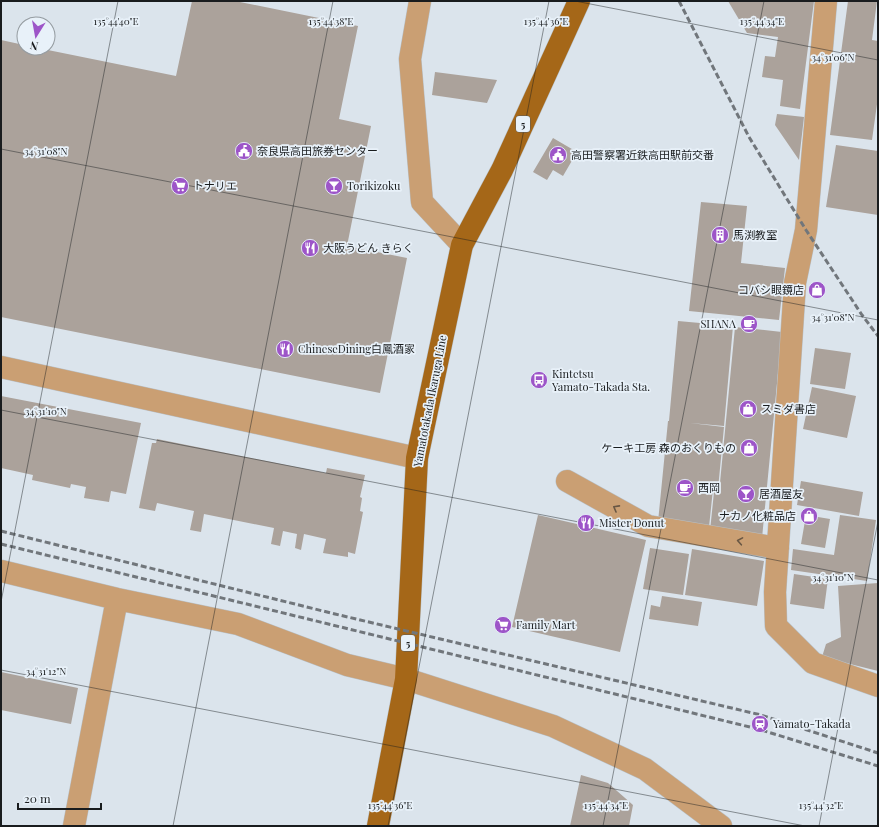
<svg xmlns="http://www.w3.org/2000/svg" width="879" height="827" font-family="'Playfair Display','Noto Sans JP',serif">
  <style>
    .building { fill: #aba29b }
    .lines { fill: none; stroke-linecap: round; stroke-linejoin: round }
    .minor-casing { stroke: #b8c0c7; stroke-width: 23 }
    .tertiary-casing { stroke: #b8c0c7; stroke-width: 23 }
    .primary-casing { stroke: #b8c0c7; stroke-width: 23 }
    .minor { stroke: #ca9f73; stroke-width: 22 }
    .tertiary { stroke: #ca9f73; stroke-width: 22 }
    .primary { stroke: #a56718; stroke-width: 22 }
    .rail { stroke: #71767b; stroke-width: 3; stroke-dasharray: 6 3; stroke-linecap: butt }
    .oneway { stroke: #695744 }
    .ticks { fill: none; stroke: #191c1e; stroke-width: 1; stroke-opacity: 0.45 }
    .labels { text-anchor: middle; stroke-width: 3.5; stroke-linejoin: round; paint-order: stroke }
    .shield { fill: #e8f1f9; stroke: #575c60; stroke-width: 1 }
    .shield-label { font-size: 10px; font-weight: bold; fill: #191c1e }
    .poi-label { font-size: 11px; fill: #191c1e; stroke: #e8f1f9; text-anchor: start }
    .street-label { font-size: 11px; fill: #191c1e; stroke: #e8f1f9 }
    .ticks-label { font-size: 10px; text-anchor: middle; fill: #191c1e; stroke: #e8f1f9; stroke-width: 3.5; stroke-linejoin: round; paint-order: stroke }
  </style>
  <rect width="100%" height="100%" fill="#dbe4ec"/>
  <!-- building -->
  <path class="building" d="M192,1h43l123,25 -19,93 32,7 -24,120 60,12 -27,135 -379,-76v-277l23,5v3h14l138,28z
    M728,1h86l-14,108 -20,-3 3,-26 -21,-3 3,-21 10,1 3,-20 -31,-4z
    M848,1h29l-5,39 6,1v56l-6,43 -42,-5z
    M435,72l62,8 -10,23 -55,-8z
    M777,114l27,3 -5,43 -24,-35z
    M553,138l24,14 -14,24 -10,-6 -6,10 -14,-8z
    M836,145l42,6v64l-52,-8z
    M701,202l46,4 -6,57 44,5 -6,52 -90,-9z
    M678,321l55,5 -9,100 -34,-3 34,4 -6,62h-5l-4,38 -51,-5 10,-101h1z
    M735,327l47,5 -20,206 -52,-7 4,-39 5,1z
    M815,348l36,5 -6,36 -35,-5z
    M812,387l44,9 -9,42 -44,-9z
    M1,396l140,27 -15,71 -15,-3 -2,11 -25,-4 2,-11 -15,-3 -1,4 -38,-8 1,-5 -32,-7z
    M157,439l169,34 1,-5 38,7 -5,22 2,1 -2,13 3,1 -8,42 -7,-2v5l-25,-4 3,-14 -22,-5 -3,16 -6,-2 2,-14 -14,-3 -3,15 -9,-2 3,-16 -70,-14 -3,18 -11,-2 4,-19 -37,-8 -2,8 -16,-3 13,-65h4z
    M801,481l62,11 -4,24 -62,-11z
    M538,515l108,25 -26,112 -108,-25z
    M806,515l24,4 -5,29 -24,-4z
    M840,515l36,5 -9,61 -76,-11 2,-21 41,6z
    M650,548l39,6 -6,41 -40,-6z
    M692,549l72,12 -7,45 -72,-11z
    M794,574l34,5 -4,30 -34,-5z
    M878,583v88l-56,-14 4,-13 15,-7 -3,-51z
    M662,596l40,6 -4,24 -49,-7 2,-14 9,2z
    M1,672l77,16 -7,36 -70,-14z
    M581,775l27,8 25,22 -4,21h-59z"/>
  <g class="lines">
    <defs>
      <path id="minor" d="M826,1l-20,229 -11,53 -20,309 1,34 37,37 65,23
        M567,481l81,45 130,22
        M1,571l116,28 121,25 109,41 59,14 147,47 92,43 76,57
        M74,826l43,-227"/>
      <path id="tertiary" d="M420,1l-10,58 12,143 40,43
        M1,367l416,91"/>
      <path id="primary" d="M378,826l28,-147 11,-221 45,-213 40,-75 77,-169"/>
    </defs>
    <!-- minor casing -->
    <use href="#minor" class="minor-casing"/>
    <!-- tertiary casing -->
    <use href="#tertiary" class="tertiary-casing"/>
    <!-- primary casing -->
    <use href="#primary" class="primary-casing"/>
    <!-- minor -->
    <use href="#minor" class="minor"/>
    <!-- tertiary -->
    <use href="#tertiary" class="tertiary"/>
    <!-- primary -->
    <use href="#primary" class="primary"/>
    <!-- rail -->
    <path class="rail" d="M679,1l70,136 57,93 56,85 16,21
      M1,531l334,83 426,101 117,38
      M1,544l757,185 120,37"/>
  </g>
  <!-- one-way arrows -->
  <defs><path id="oneway-chevron" d="M-2-3.5L2.5 0L-2 3.5" fill="none" stroke-width="1.6" stroke-linecap="round" stroke-linejoin="round"/></defs>
  <g class="oneway">
    <use href="#oneway-chevron" transform="translate(616 508) rotate(-151)"/>
    <use href="#oneway-chevron" transform="translate(740 541) rotate(-170)"/>
  </g>
  <!-- ticks -->
  <path class="ticks" d="M575,1l303,59M1,149l877,171M1,410l877,170M1,602l117,-601M1,670l804,156M173,826l160,-825M388,826l161,-825M603,826l161,-825M819,826l59,-305"/>
  <!-- icons -->
  <defs>
    <symbol id="civic-disc" viewBox="-11 -11 22 22"><circle r="9.5" fill="#9d55c8" stroke="#e8f1f9"/><path d="M-.6-6.5H3V-4.5H.6V-3L4-1V1h2V6H-6V1h2V-1L-.6-3ZM-1.2 2.5V6h2.4V2.5Z" fill="#fff"/></symbol>
    <symbol id="supermarket-disc" viewBox="-11 -11 22 22"><circle r="9.5" fill="#9d55c8" stroke="#e8f1f9"/><path d="M-6-5.5h2.5l.6 2H6L4.5 2H-2.5L-4.4-4H-6ZM-1.5 3.2a1.3 1.3 0 1 0 .1 0ZM3 3.2a1.3 1.3 0 1 0 .1 0Z" fill="#fff"/></symbol>
    <symbol id="bar-disc" viewBox="-11 -11 22 22"><circle r="9.5" fill="#9d55c8" stroke="#e8f1f9"/><path d="M-6-5H6L.8 .8V4.5H3.5V6h-7V4.5H-.8V.8Z" fill="#fff"/></symbol>
    <symbol id="building-disc" viewBox="-11 -11 22 22"><circle r="9.5" fill="#9d55c8" stroke="#e8f1f9"/><path d="M-4-6H4V6H1V3H-1V6H-4ZM-2.5-4.3h1.7v1.8h-1.7ZM.8-4.3h1.7v1.8H.8ZM-2.5-1h1.7V.8h-1.7ZM.8-1h1.7V.8H.8Z" fill="#fff"/></symbol>
    <symbol id="restaurant-disc" viewBox="-11 -11 22 22"><circle r="9.5" fill="#9d55c8" stroke="#e8f1f9"/><path d="M-5-6h1v4h1v-4h1v4h1v-4h1v5L-1.5 .5V6h-2V.5L-5-1ZM5-6V6H3V1.5H1.5Q1.5-4 5-6Z" fill="#fff"/></symbol>
    <symbol id="shop-disc" viewBox="-11 -11 22 22"><circle r="9.5" fill="#9d55c8" stroke="#e8f1f9"/><path d="M-5-2.5h2.3a2.7 3.5 0 0 1 5.4 0H5L5.5 6h-11ZM-1.5-2.5h3a1.5 2.3 0 0 0-3 0Z" fill="#fff"/></symbol>
    <symbol id="cafe-disc" viewBox="-11 -11 22 22"><circle r="9.5" fill="#9d55c8" stroke="#e8f1f9"/><path d="M-5.5-4.5H6V0H3Q3 3.5 0 3.5H-2.5Q-5.5 3.5-5.5 0ZM3-3.2v2h1.7v-2ZM-6 4.5H4V6H-6Z" fill="#fff"/></symbol>
    <symbol id="bus-disc" viewBox="-11 -11 22 22"><circle r="9.5" fill="#9d55c8" stroke="#e8f1f9"/><path d="M-5-6H5V4H4V6H2V4H-2V6H-4V4H-5ZM-3.5-4V0h7V-4ZM-3.5 1.2v1.5H-2V1.2ZM2 1.2v1.5H3.5V1.2Z" fill="#fff"/></symbol>
    <symbol id="station-disc" viewBox="-11 -11 22 22"><circle r="9.5" fill="#9d55c8" stroke="#e8f1f9"/><path d="M-3-6H3Q5-6 5-4V2Q5 4 3 4L4.5 6H3L1.5 4h-3L-3 6H-4.5L-3 4Q-5 4-5 2V-4Q-5-6-3-6ZM-3.5-4v3h7v-3ZM-3.5 1v1.5H-2V1ZM2 1v1.5H3.5V1Z" fill="#fff"/></symbol>
  </defs>
  <g fill-rule="evenodd">
    <use href="#civic-disc" x="234" y="141" width="20" height="20"/>
    <use href="#civic-disc" x="548" y="145" width="20" height="20"/>
    <use href="#supermarket-disc" x="170" y="176" width="20" height="20"/>
    <use href="#bar-disc" x="324" y="176" width="20" height="20"/>
    <use href="#building-disc" x="710" y="225" width="20" height="20"/>
    <use href="#restaurant-disc" x="300" y="238" width="20" height="20"/>
    <use href="#shop-disc" x="807" y="280" width="20" height="20"/>
    <use href="#cafe-disc" x="739" y="314" width="20" height="20"/>
    <use href="#restaurant-disc" x="275" y="339" width="20" height="20"/>
    <use href="#bus-disc" x="529" y="370" width="20" height="20"/>
    <use href="#shop-disc" x="738" y="399" width="20" height="20"/>
    <use href="#shop-disc" x="739" y="438" width="20" height="20"/>
    <use href="#cafe-disc" x="675" y="478" width="20" height="20"/>
    <use href="#bar-disc" x="736" y="484" width="20" height="20"/>
    <use href="#shop-disc" x="799" y="506" width="20" height="20"/>
    <use href="#restaurant-disc" x="576" y="513" width="20" height="20"/>
    <use href="#supermarket-disc" x="493" y="615" width="20" height="20"/>
    <use href="#station-disc" x="750" y="714" width="20" height="20"/>
  </g>
  <g class="labels">
    <!-- shield labels -->
    <g class="shield">
      <rect x="516" y="116" width="14" height="16" rx="3"/>
      <rect x="401" y="635" width="14" height="16" rx="3"/>
    </g>
    <g class="shield-label">
      <text x="523" y="128">5</text>
      <text x="408" y="647">5</text>
    </g>
    <!-- poi labels -->
    <g class="poi-label">
      <text x="257" y="155">奈良県高田旅券センター</text>
      <text x="571" y="159">高田警察署近鉄高田駅前交番</text>
      <text x="193" y="190">トナリエ</text>
      <text x="347" y="190">Torikizoku</text>
      <text x="733" y="239">馬渕教室</text>
      <text x="323" y="252">大阪うどん きらく</text>
      <text x="804" y="294" text-anchor="end">コバシ眼鏡店</text>
      <text x="736" y="328" text-anchor="end">SHANA</text>
      <text x="298" y="353">ChineseDining白鳳酒家</text>
      <text x="552" y="378">Kintetsu<tspan x="552" dy="13">Yamato-Takada Sta.</tspan></text>
      <text x="761" y="413">スミダ書店</text>
      <text x="736" y="452" text-anchor="end">ケーキ工房 森のおくりもの</text>
      <text x="698" y="492">西岡</text>
      <text x="759" y="498">居酒屋友</text>
      <text x="796" y="520" text-anchor="end">ナカノ化粧品店</text>
      <text x="599" y="527">Mister Donut</text>
      <text x="516" y="629">Family Mart</text>
      <text x="773" y="728">Yamato-Takada</text>
    </g>
    <!-- street labels -->
    <g class="street-label">
      <text transform="translate(430 401) rotate(-79)" y="4">Yamatotakada Ikaruga Line</text>
    </g>
  </g>
  <g class="ticks-label">
    <text x="116" y="25">135°44'40"E</text>
    <text x="546" y="25">135°44'36"E</text>
    <text x="331" y="25">135°44'38"E</text>
    <text x="762" y="25">135°44'34"E</text>
    <text x="833" y="61">34°31'06"N</text>
    <text x="46" y="155">34°31'08"N</text>
    <text x="833" y="321">34°31'08"N</text>
    <text x="46" y="415">34°31'10"N</text>
    <text x="833" y="581">34°31'10"N</text>
    <text x="46" y="675">34°31'12"N</text>
    <text x="390" y="809">135°44'36"E</text>
    <text x="606" y="809">135°44'34"E</text>
    <text x="821" y="809">135°44'32"E</text>
  </g>
  <!-- border -->
  <rect width="879" height="827" fill="none" stroke="#191c1e" stroke-width="4"/>
  <!-- north arrow -->
  <g transform="translate(36 36) rotate(191)"><circle r="19" fill="#e8f1f9" stroke="#959ca1"/>
  <path d="M0-3L7 15L0 10L-7 15Z" fill="#9d55c8"/>
  <text y="-6" font-size="11" font-weight="bold" text-anchor="middle" fill="#191c1e">N</text>
  </g>
  <!-- scale -->
  <path d="M18 803v6h83v-6" fill="none" stroke="#191c1e" stroke-width="2"/>
  <text x="24" y="803" font-size="12" fill="#191c1e" stroke="#e8f1f9" stroke-width="3" paint-order="stroke">20 m</text>
</svg>
